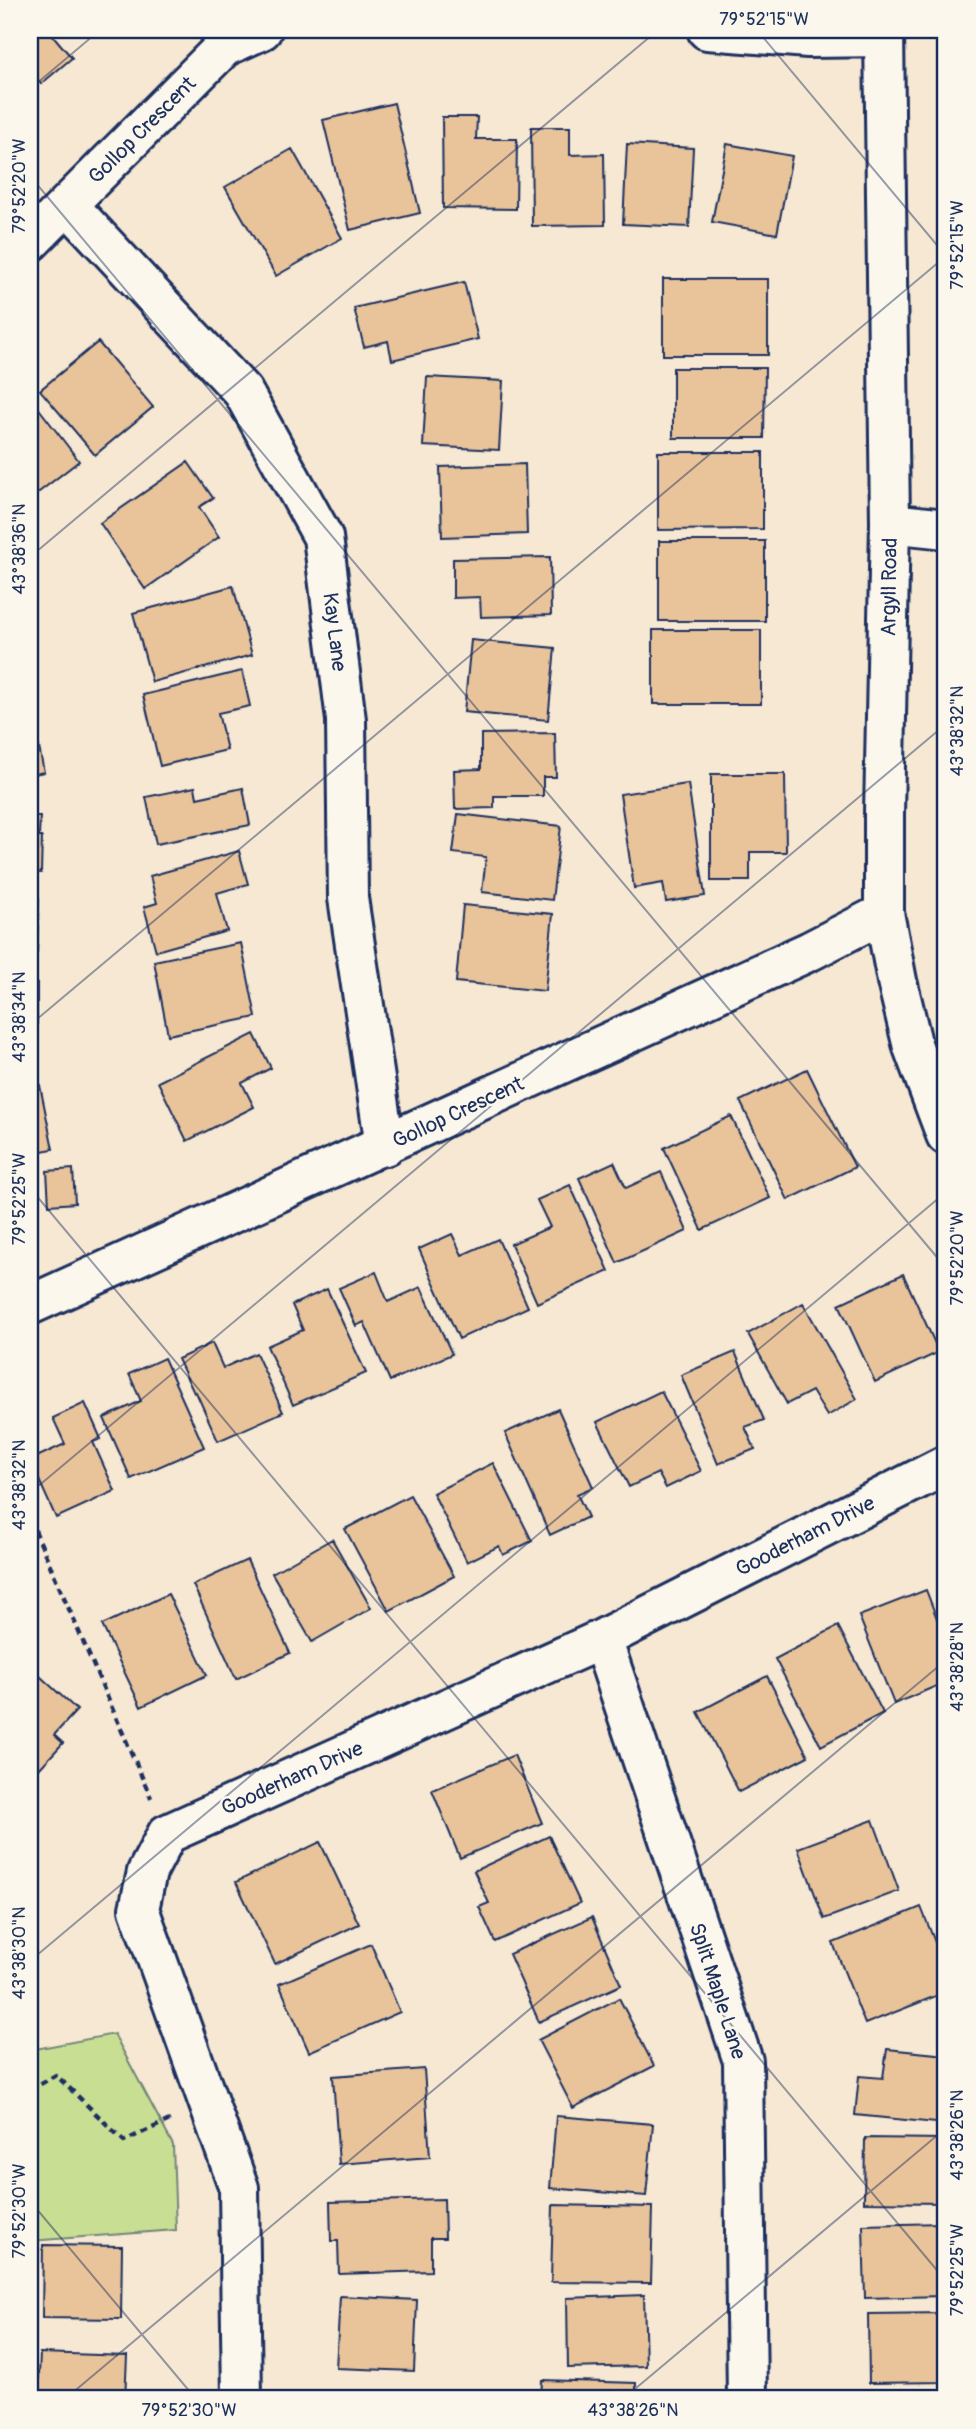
<svg xmlns="http://www.w3.org/2000/svg" width="976" height="2429" font-family="Pangolin,sans-serif">
  <style>
    .green { fill: #c8de93; stroke: #728678; stroke-width: 2 }
    .building { fill: #e9c49a; stroke: #1b2f5e; stroke-width: 2 }
    .lines { fill: none; stroke-linecap: round; stroke-linejoin: round }
    .minor-casing { stroke: #1b2f5e; stroke-width: 44 }
    .path { stroke: #1b2f5e; stroke-width: 4.5; stroke-dasharray: 7 5; stroke-linecap: butt }
    .minor { stroke: #fbf7ec; stroke-width: 38 }
    .ticks { fill: none; stroke: #1b2f5e; stroke-width: 2; stroke-opacity: 0.45 }
    .labels { text-anchor: middle; stroke-width: 5; stroke-linejoin: round; paint-order: stroke }
    .street-label { font-size: 21px; fill: #1b2f5e; stroke: #fbf7ec }
    .neatline { fill: none; stroke: #1b2f5e; stroke-width: 2.5 }
    .ticks-label { font-size: 18px; text-anchor: middle; fill: #1b2f5e }
  </style>
  <rect width="100%" height="100%" fill="#f6e8d3"/>
  <filter id="ink" filterUnits="userSpaceOnUse"><feTurbulence type="fractalNoise" baseFrequency=".0143" numOctaves="2"/><feDisplacementMap in="SourceGraphic" scale="14" xChannelSelector="R" yChannelSelector="G"/><feConvolveMatrix kernelMatrix="1 2 1 2 8 2 1 2 1" color-interpolation-filters="sRGB"/></filter>
  <g filter="url(#ink)">
    <!-- green -->
    <path class="green" d="M114,2034l59,111 3,85 -146,11v-191z"/>
    <!-- building -->
    <path class="building" d="M30,30h22l-2,2 22,26 -31,26 -11,-13z
      M394,103l26,110 -70,17 -27,-110z
      M442,117h35l-1,22h41l-1,70 -73,-1z
      M531,127h39v28l34,-1 1,71 -73,1z
      M627,144l66,4 -4,79 -66,-3z
      M727,144l65,12 -15,78 -65,-12z
      M292,149l50,89 -66,38 -51,-89z
      M663,279h105v76h-105z
      M464,282l14,57 -86,21 -4,-19 -24,6 -10,-39z
      M98,342l55,65 -58,48 -55,-65z
      M673,368h92l-1,70h-91z
      M427,377l76,4 -4,69 -76,-4z
      M30,397l49,64 -49,38z
      M658,452h105v77l-105,1z
      M188,462l25,36 -14,9 20,30 -74,52 -45,-66z
      M525,464l2,70 -85,3 -2,-70z
      M659,541h106v80h-106z
      M550,557l1,58 -70,2 -1,-20 -27,1v-39z
      M233,586l19,69 -100,27 -19,-69z
      M653,630h108v74h-108z
      M471,640l84,8 -7,72 -84,-8z
      M242,671l8,35 -32,7 9,37 -67,16 -17,-71z
      M30,703l14,69 -14,3z
      M555,733l1,44h-13v19h-49v12l-39,1 -1,-39 27,-1v-35z
      M711,774h74l1,78h-36v29h-39z
      M688,784l17,112 -39,6 -3,-19 -29,5 -14,-94z
      M195,787l2,11 46,-10 7,37 -94,19 -10,-47z
      M458,814l103,12 -9,74 -70,-8 4,-35 -33,-4z
      M30,816h10l-1,21h3l-1,36 -11,-1z
      M239,851l9,33 -31,9 10,38 -71,20 -12,-44 13,-4 -7,-27z
      M30,897l9,1 -2,55 -7,-1z
      M463,905l90,9 -8,77 -89,-9z
      M241,943l15,74 -88,18 -14,-74z
      M30,983h7v77h-7z
      M254,1034l17,34 -29,15 12,24 -67,34 -29,-59z
      M36,1066l17,83 -23,4v-85z
      M807,1069l48,98 -67,33 -48,-99z
      M731,1116l39,82 -68,32 -38,-82z
      M614,1162l12,26 35,-16 26,59 -70,32 -38,-85z
      M73,1169l2,34 -26,2 -2,-34z
      M570,1185l39,86 -72,32 -26,-59 39,-17 -13,-27z
      M452,1234l10,21 36,-16 30,68 -69,32 -40,-90z
      M376,1272l12,30 33,-15 31,67 -62,27 -26,-59 -8,4 -17,-38z
      M903,1274l36,78 -64,30 -36,-78z
      M327,1289l39,84 -73,32 -26,-59 36,-16 -11,-25z
      M803,1303l54,96 -30,17 -15,-25 -25,13 -39,-70z
      M212,1343l11,25 33,-15 27,59 -65,29 -22,-49 -2,1 -16,-34z
      M735,1352l29,68 -19,7 10,22 -37,15 -37,-89z
      M164,1358l40,89 -73,32 -27,-61 37,-17 -12,-27z
      M661,1391l40,80 -35,17 -8,-15 -29,14 -32,-65z
      M85,1403l16,36 -8,3 22,49 -59,27 -26,-58 35,-16 -12,-26z
      M558,1409l35,78 -16,7 11,23 -38,18 -45,-102z
      M493,1463l39,78 -29,14 -4,-9 -32,16 -34,-69z
      M410,1495l44,81 -65,35 -44,-82z
      M332,1539l39,69 -59,34 -40,-69z
      M247,1560l43,93 -54,26 -43,-94z
      M926,1590l20,52v40l-52,22 -35,-88z
      M168,1594l39,81 -66,32 -39,-82z
      M838,1626l45,87 -62,33 -46,-87z
      M30,1667l47,43 -23,25 9,8 -25,27 -8,-8z
      M767,1676l41,80 -69,36 -41,-80z
      M514,1755l28,68 -82,35 -28,-68z
      M873,1820l26,71 -75,28 -26,-71z
      M549,1836l31,67 -85,39 -16,-35 10,-4 -15,-32z
      M320,1842l39,82 -84,40 -39,-82z
      M921,1907l25,63v22l-81,32 -32,-81z
      M592,1917l29,68 -82,37 -30,-68z
      M371,1944l29,68 -91,40 -30,-68z
      M619,1998l35,68 -81,42 -35,-68z
      M887,2049l59,6v69l-91,-9 4,-39 24,2z
      M424,2069l6,88 -91,7 -6,-88z
      M556,2116l97,8 -7,72 -96,-8z
      M865,2138l79,1 -1,64 -79,-1z
      M444,2199l1,39h-14v33l-92,3 -1,-33h-7l-1,-39z
      M553,2205l100,2 -2,76 -100,-1z
      M942,2223l1,73 -78,2 -2,-73z
      M43,2245l79,1 -1,73 -79,-1z
      M644,2295l2,71 -78,2 -1,-70z
      M340,2296l77,4 -3,71 -78,-3z
      M946,2313v69l-77,1 -1,-69z
      M40,2353l87,3 -2,43h-87z
      M542,2380l94,3v16h-95z
      M341,2393l97,1v5h-97z"/>
    <g class="lines">
      <defs>
        <path id="minor" d="M707,30l101,8 76,-1
          M884,30l6,493 -6,291v99l13,68 16,66 33,88
          M68,205l175,187 80,145 23,183 2,178 37,248
          M30,242l194,-195 38,-17
          M890,523l56,6
          M30,1305l780,-354 74,-38
          M602,1639l141,422 4,338
          M242,2399l-3,-211 -100,-279 8,-37 20,-38 435,-195 344,-174"/>
      </defs>
      <!-- minor casing -->
      <use href="#minor" class="minor-casing"/>
      <!-- path -->
      <path class="path" d="M30,1519l121,279
        M30,2090l26,-15 68,66 50,-23"/>
      <!-- minor -->
      <use href="#minor" class="minor"/>
    </g>
  </g>
  <!-- ticks -->
  <path class="ticks" d="M757,30l189,226M30,89l70,-59M30,176l916,1092M30,557l628,-527M30,1025l916,-769M30,1188l916,1093M30,1493l916,-769M30,1961l916,-769M30,2201l166,198M65,2399l881,-739M623,2399l323,-271"/>
  <g class="labels">
    <!-- street labels -->
    <g class="street-label">
      <text transform="translate(142 130) rotate(-45)" y="7">Gollop Crescent</text>
      <text transform="translate(889 587) rotate(-89)" y="7">Argyll Road</text>
      <text transform="translate(335 632) rotate(83)" y="7">Kay Lane</text>
      <text transform="translate(458 1112) rotate(-25)" y="7">Gollop Crescent</text>
      <text transform="translate(805 1536) rotate(-27)" y="7">Gooderham Drive</text>
      <text transform="translate(292 1778) rotate(-24)" y="7">Gooderham Drive</text>
      <text transform="translate(718 1991) rotate(72)" y="7">Split Maple Lane</text>
    </g>
  </g>
  <!-- margin -->
  <rect width="976" height="2429" fill="none" stroke="#fbf7ec" stroke-width="77"/>
  <rect x="38" y="38" width="899" height="2352" class="neatline"/>
  <g class="ticks-label">
    <text x="764" y="25">79°52'15"W</text>
    <text transform="translate(19 186) rotate(-90)" y="6">79°52'20"W</text>
    <text transform="translate(957 245) rotate(-90)" y="6">79°52'15"W</text>
    <text transform="translate(19 549) rotate(-90)" y="6">43°38'36"N</text>
    <text transform="translate(957 731) rotate(-90)" y="6">43°38'32"N</text>
    <text transform="translate(19 1017) rotate(-90)" y="6">43°38'34"N</text>
    <text transform="translate(19 1199) rotate(-90)" y="6">79°52'25"W</text>
    <text transform="translate(957 1258) rotate(-90)" y="6">79°52'20"W</text>
    <text transform="translate(19 1485) rotate(-90)" y="6">43°38'32"N</text>
    <text transform="translate(957 1667) rotate(-90)" y="6">43°38'28"N</text>
    <text transform="translate(19 1953) rotate(-90)" y="6">43°38'30"N</text>
    <text transform="translate(957 2135) rotate(-90)" y="6">43°38'26"N</text>
    <text transform="translate(19 2211) rotate(-90)" y="6">79°52'30"W</text>
    <text transform="translate(957 2270) rotate(-90)" y="6">79°52'25"W</text>
    <text x="189" y="2416">79°52'30"W</text>
    <text x="633" y="2416">43°38'26"N</text>
  </g>
</svg>
